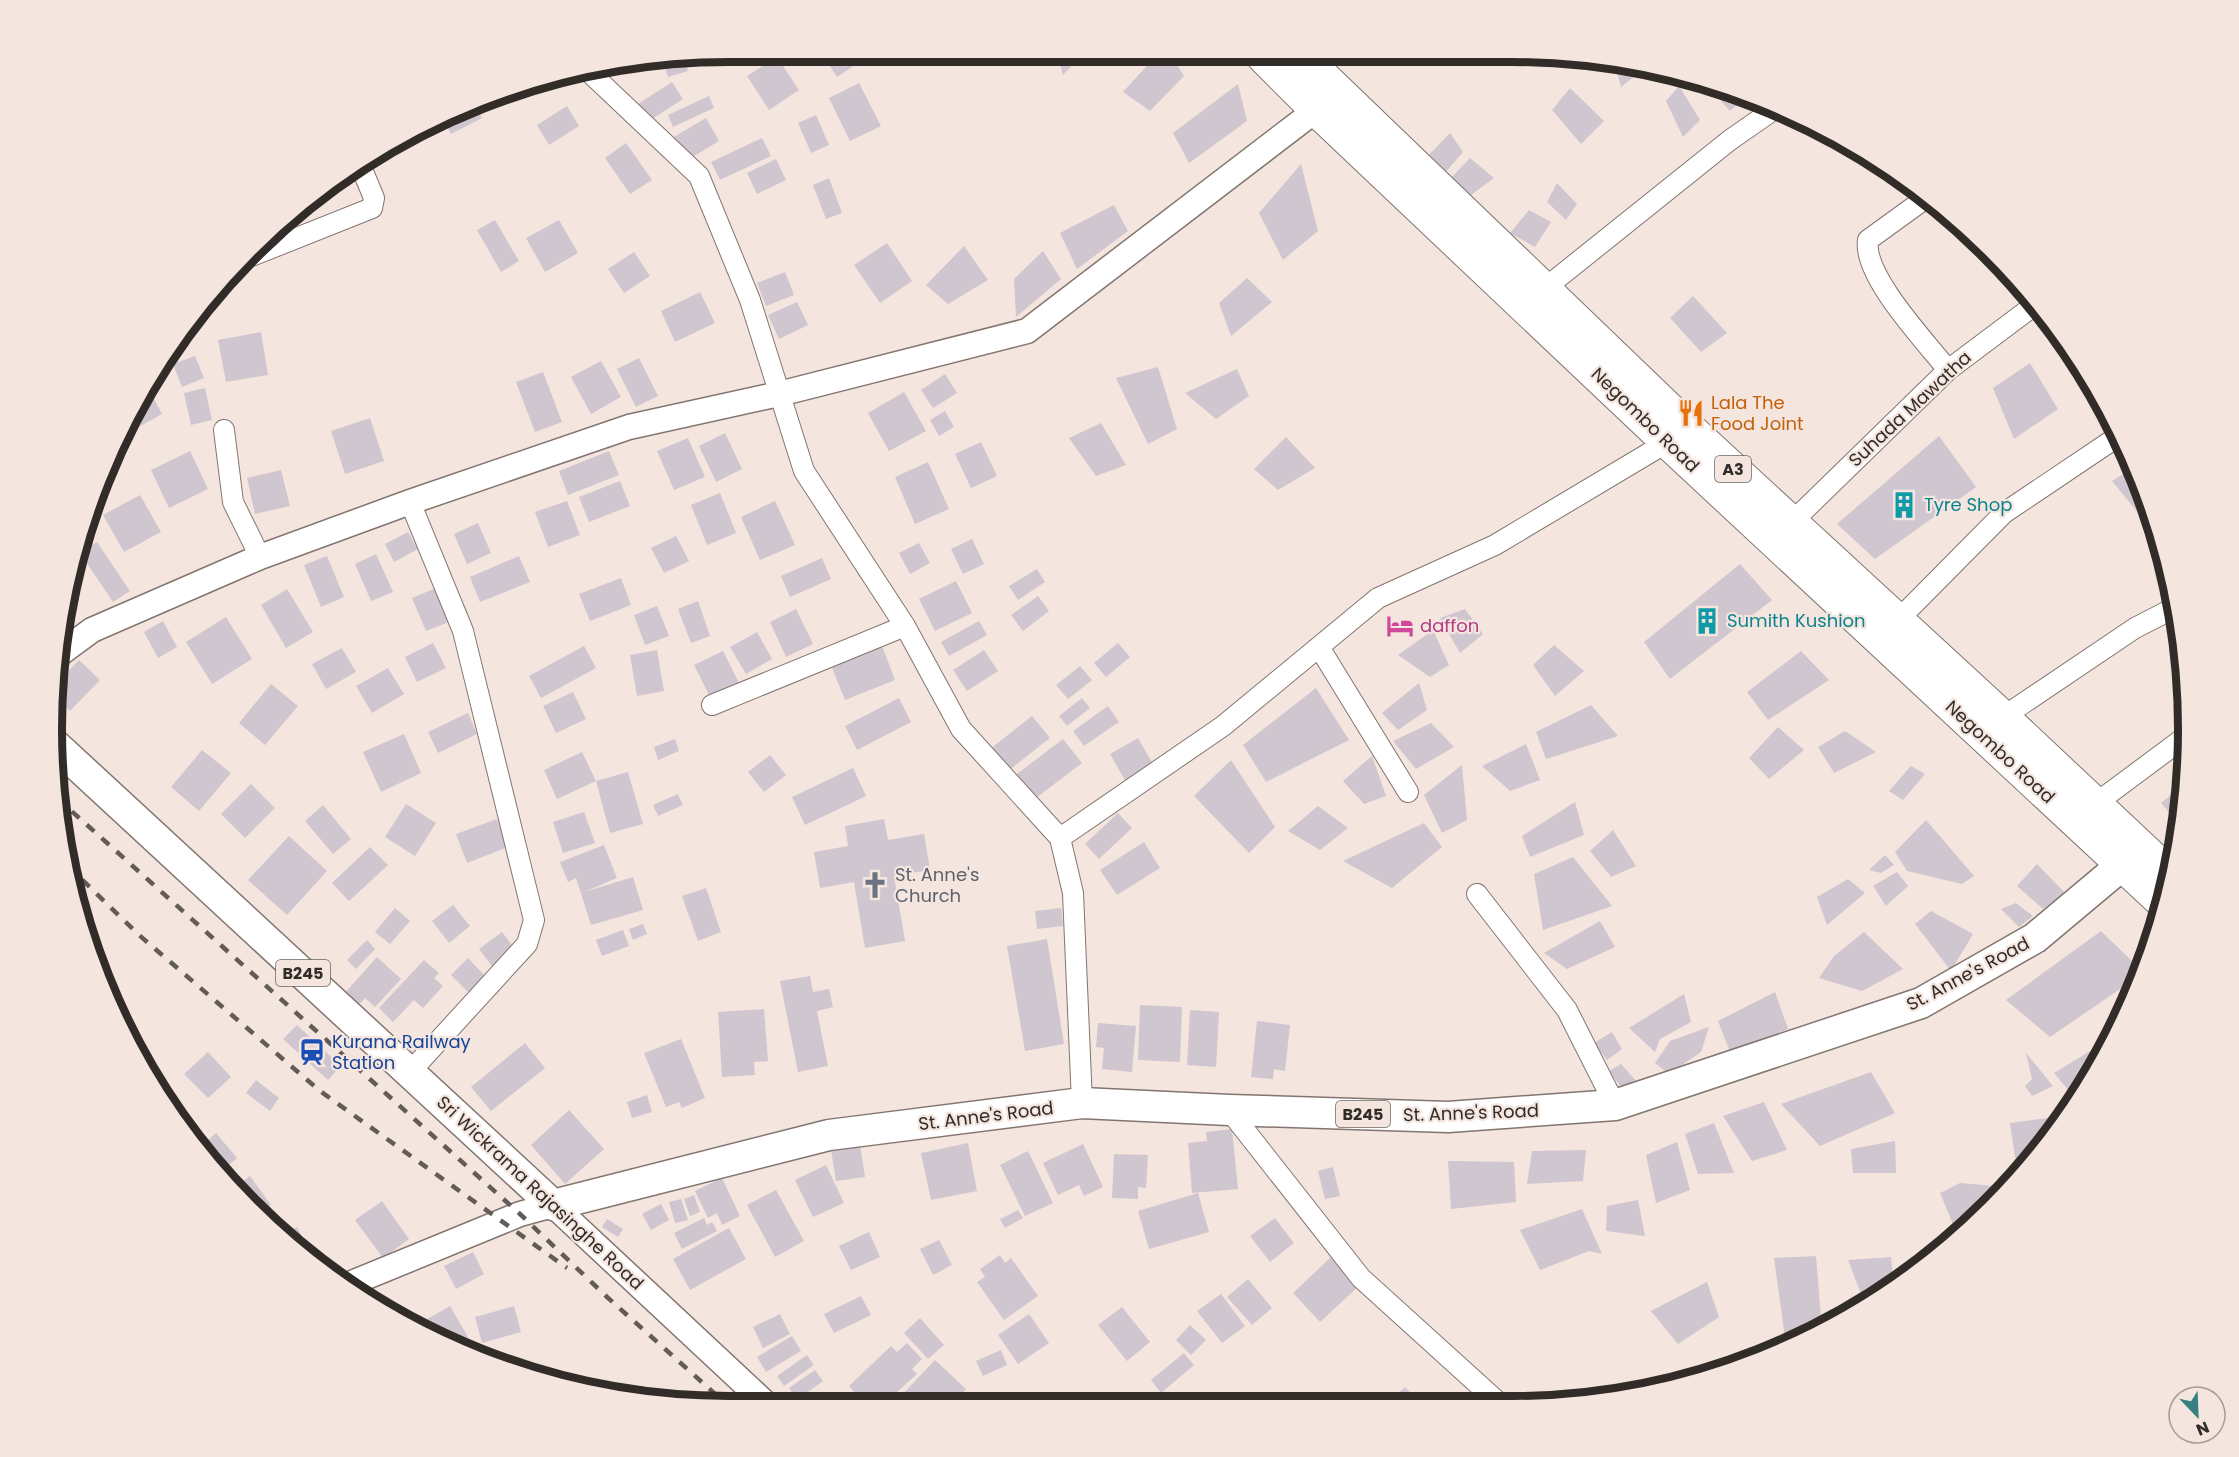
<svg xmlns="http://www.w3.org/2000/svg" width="2239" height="1457" font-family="Poppins,sans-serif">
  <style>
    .building { fill: #d0c6d0 }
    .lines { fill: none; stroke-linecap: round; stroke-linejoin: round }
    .minor-casing { stroke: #82756f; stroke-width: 22 }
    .tertiary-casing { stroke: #82756f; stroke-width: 27 }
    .primary-casing { stroke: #82756f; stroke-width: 33 }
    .trunk-casing { stroke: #82756f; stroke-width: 34 }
    .minor { stroke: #fff; stroke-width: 20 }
    .tertiary { stroke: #fff; stroke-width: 24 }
    .primary { stroke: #fff; stroke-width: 30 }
    .trunk { stroke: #fff; stroke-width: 32 }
    .rail { stroke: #635b57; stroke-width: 4.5; stroke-dasharray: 10 10; stroke-linecap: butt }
    .labels { text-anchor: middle; stroke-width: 4.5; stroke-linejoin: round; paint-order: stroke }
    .shield { fill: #f4e5de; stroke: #6c645f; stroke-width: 1.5 }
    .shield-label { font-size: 16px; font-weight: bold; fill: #322c29 }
    .food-label { font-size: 18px; fill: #c56008; stroke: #f4e5de; text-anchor: start }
    .street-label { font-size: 18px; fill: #322c29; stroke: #f4e5de }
    .culture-label { font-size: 18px; fill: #0d838f; stroke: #f4e5de; text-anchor: start }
    .hotel-label { font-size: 18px; fill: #b23c85; stroke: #f4e5de; text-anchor: start }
    .worship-label { font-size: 18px; fill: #5b616d; stroke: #f4e5de; text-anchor: start }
    .transit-label { font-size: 18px; fill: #164399; stroke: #f4e5de; text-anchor: start }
    .rim { fill: none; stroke: #322c29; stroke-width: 8 }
  </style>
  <rect width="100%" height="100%" fill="#f4e5de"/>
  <!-- building -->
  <path class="building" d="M662,57h22l4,14 -20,6z
    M777,57l22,33 -30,20 -22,-34z
    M824,57h43l-30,20z
    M1058,57h22l-17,18z
    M1155,57h17l12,19 -34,35 -27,-19z
    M1614,60l33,6 -26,21z
    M672,82l11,17 -34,22 -11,-17z
    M859,83l22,43 -31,15 -21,-43z
    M1238,84l9,37 -58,42 -16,-30z
    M1679,86l21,34 -17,17 -17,-36z
    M1718,86l21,8 8,3 -17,14 -18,-20z
    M1570,88l34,33 -23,23 -29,-34z
    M709,96l5,12 -41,19 -5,-12z
    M475,105l7,13 -31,16 -7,-14z
    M567,106l12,20 -30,19 -12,-20z
    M816,115l13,30 -18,8 -13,-30z
    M706,118l13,23 -33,20 -14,-23z
    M1450,133l13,19 -19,22 -21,-13z
    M762,138l9,18 -51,24 -9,-18z
    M626,143l26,37 -22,14 -25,-36z
    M1470,158l24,20 -27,20 -18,-18z
    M776,159l10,21 -29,14 -10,-21z
    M1301,164l17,67 -35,29 -24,-47z
    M829,178l13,35 -16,6 -13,-34z
    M1557,183l20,21 -11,16 -19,-18z
    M1114,205l14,26 -51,38 -17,-36z
    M1529,210l22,12 -16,25 -25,-14z
    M495,220l24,41 -18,11 -24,-42z
    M559,220l19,33 -33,19 -19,-34z
    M887,243l25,38 -32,22 -26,-38z
    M964,246l24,34 -40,24 -22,-19z
    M1043,251l18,28 -45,38 -2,-38z
    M634,252l16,24 -26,17 -16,-24z
    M785,272l9,23 -28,11 -9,-23z
    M1247,278l25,24 -41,34 -12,-33z
    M700,292l15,31 -40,19 -14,-31z
    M1693,296l34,37 -26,19 -31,-34z
    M797,302l11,23 -29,14 -11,-24z
    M181,330l8,16 -26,12z
    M261,332l7,43 -42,7 -8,-42z
    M195,356l9,22 -22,9 -9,-23z
    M639,358l19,38 -22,11 -19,-38z
    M601,361l20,36 -30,17 -20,-37z
    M2030,363l28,46 -44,30 -21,-51z
    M1158,367l19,62 -29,15 -32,-66z
    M1237,369l12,27 -33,23 -31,-26z
    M543,372l19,50 -27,10 -19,-50z
    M945,374l12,19 -24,15 -12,-18z
    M146,384l16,30 -36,20 -2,-5 18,-39z
    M205,388l7,32 -21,5 -7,-32z
    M904,392l22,39 -37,20 -21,-38z
    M945,411l9,16 -15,9 -9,-16z
    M370,418l14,43 -39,13 -14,-43z
    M1101,423l25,42 -30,11 -27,-38z
    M725,433l17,36 -26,13 -17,-36z
    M1939,436l37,51 -101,72 -38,-35z
    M1286,437l29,31 -37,22 -24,-21z
    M688,438l17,39 -31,13 -17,-39z
    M981,442l16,34 -26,12 -16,-34z
    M190,451l18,38 -39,19 -18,-38z
    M609,451l10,24 -51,20 -9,-24z
    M928,462l21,47 -34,15 -20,-47z
    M2133,468l17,44 -6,8 -32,-39z
    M281,470l9,36 -35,8 -8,-36z
    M620,481l10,25 -41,16 -10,-25z
    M720,493l16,40 -29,12 -16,-40z
    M140,495l21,37 -37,20 -21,-37z
    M567,501l13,34 -32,12 -13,-35z
    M775,501l20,44 -35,15 -19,-43z
    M478,523l13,30 -24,11 -13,-30z
    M408,532l10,17 -24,13 -9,-18z
    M676,536l13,25 -25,12 -13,-25z
    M972,539l12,25 -21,10 -12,-25z
    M97,542l33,49 -17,11 -33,-49z
    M919,543l11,20 -20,11 -11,-21z
    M376,554l17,38 -22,9 -16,-37z
    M327,556l17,41 -23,10 -17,-42z
    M519,556l11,26 -50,20 -10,-25z
    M822,558l9,21 -41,18 -9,-21z
    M1740,564l32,36 -102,79 -26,-37z
    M1037,569l8,13 -27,18 -9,-14z
    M621,578l10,27 -41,16 -11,-27z
    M956,581l16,32 -37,18 -16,-32z
    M436,588l13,34 -23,9 -14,-33z
    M287,589l26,43 -27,16 -25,-43z
    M1038,596l11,15 -26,20 -12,-16z
    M698,601l12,35 -19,7 -13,-34z
    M657,606l12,30 -24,9 -11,-30z
    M796,609l17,35 -27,13 -16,-35z
    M1465,609l18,25 -23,19 -20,-35z
    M226,617l26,42 -40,25 -26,-42z
    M163,621l14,26 -19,11 -14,-26z
    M979,621l8,14 -38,21 -8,-14z
    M1433,630l16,35 -19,12 -32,-22z
    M757,632l15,27 -26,15 -16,-27z
    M433,643l13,25 -29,14 -12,-25z
    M881,643l14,37 -50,20 -15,-37z
    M1118,643l12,14 -24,20 -12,-14z
    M1554,645l30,26 -29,25 -22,-31z
    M584,646l12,22 -55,30 -12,-22z
    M342,648l14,24 -30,17 -14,-25z
    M657,650l7,41 -27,5 -7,-41z
    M984,650l14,21 -31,20 -14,-21z
    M723,651l16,32 -29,14 -16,-32z
    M1801,651l28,29 -61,40 -21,-28z
    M79,660l21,20 -30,31 -18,-17v-6z
    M1080,666l12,14 -24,19 -12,-14z
    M388,668l16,26 -32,19 -16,-27z
    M1419,683l8,27 -29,20 -16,-17z
    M271,684l27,22 -33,39 -26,-22z
    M1316,688l33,52 -83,42 -23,-37z
    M573,692l13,27 -30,14 -13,-27z
    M899,698l12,24 -54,28 -12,-24z
    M1082,698l8,10 -23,18 -8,-10z
    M1591,705l27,31 -72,23 -10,-27z
    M1108,706l11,16 -35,24 -11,-15z
    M468,713l9,21 -39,19 -10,-21z
    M1032,716l18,22 -42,33 -18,-22z
    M1431,723l23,24 -38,22 -23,-28z
    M1778,727l26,23 -35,29 -20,-21z
    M1845,731l31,21 -42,21 -16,-26z
    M404,734l17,39 -40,19 -18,-40z
    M1138,738l16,28 -28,16 -16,-28z
    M675,739l4,12 -21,9 -4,-13z
    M1063,739l19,24 -50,38 -19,-24z
    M1526,744l14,36 -30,11 -28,-25z
    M202,750l29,23 -32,38 -28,-24z
    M582,752l14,29 -39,18 -13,-29z
    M770,755l16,20 -22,17 -16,-20z
    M1372,756l14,40 -22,8 -21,-23z
    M1231,760l44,67 -26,26 -55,-57z
    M1462,765l5,55 -25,13 -18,-38z
    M1911,766l14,8 -22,26 -14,-9z
    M853,768l13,28 -61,29 -13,-28z
    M628,772l15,52 -33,9 -14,-52z
    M251,784l24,24 -30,30 -24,-24z
    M2183,785l-1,32 -2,8 -19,-22z
    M678,794l5,11 -25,11 -5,-11z
    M1575,802l9,33 -54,22 -8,-21z
    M406,804l30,19 -21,33 -30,-19z
    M323,805l28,34 -18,15 -28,-33z
    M1318,806l30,22 -28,22 -32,-19z
    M584,812l11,31 -32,10 -10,-31z
    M1118,813l14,15 -33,31 -14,-15z
    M497,819l11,28 -41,16 -11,-29z
    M884,819l4,21 36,-6 6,36 -36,6 11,65 -40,7 -11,-66 -34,6 -6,-36 34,-6 -3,-20z
    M1926,820l48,56 -12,8 -55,-13 -12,-19z
    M1424,823l18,24 -50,41 -49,-27z
    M1613,830l23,36 -25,11 -21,-26z
    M289,836l38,35 -40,44 -39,-35z
    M1144,842l16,26 -43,27 -17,-25z
    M604,845l13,33 -33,14 49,-15 10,33 -52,15 -15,-47 -8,4 -8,-20z
    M370,847l18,18 -39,36 -17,-18z
    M1885,855l9,10 -13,8 -12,-3z
    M1573,857l39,49 -69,24 -9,-56z
    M2037,864l28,29 -22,16 -26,-23z
    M1897,872l11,14 -22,20 -13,-20z
    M1848,879l17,14 -38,32 -10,-28z
    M706,888l15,44 -23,9 -16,-45z
    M2016,903l17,13 -14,11 -18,-18z
    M453,905l17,21 -21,17 -17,-22z
    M395,908l15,13 -20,23 -15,-12z
    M1061,908l2,18 -26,3 -2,-18z
    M1931,911l42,23 -22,37 -36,-47z
    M1600,921l15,26 -48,22 -23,-16z
    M643,924l4,10 -14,6 -4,-11z
    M623,930l6,16 -27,10 -6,-16z
    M2101,931l40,39 -2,6 -89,61 -44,-37z
    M502,932l13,17 -23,17 -13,-17z
    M1864,932l39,37 -41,22 -43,-13 15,-22z
    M1047,939l17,105 -39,7 -18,-105z
    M367,940l8,9 -19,20 -9,-9z
    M377,957l24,22 -26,28 -10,-9 -7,8 -14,-12z
    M468,958l18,19 -17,16 -18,-18z
    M424,960l15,13 -5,5 9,8 -20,22 -9,-8 -21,22 -14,-14z
    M810,976l3,16 16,-3 4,18 -16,4 11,55 -30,6 -18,-91z
    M1775,992l13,37 -58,23 -12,-31z
    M1684,994l7,28 -31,17 -5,13 -26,-24z
    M1140,1005l42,2 -2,55 -42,-2z
    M764,1009l4,52 -14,1 1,13 -33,2 -4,-65z
    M1190,1010l29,2 -3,55 -29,-2z
    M1257,1021l33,4 -5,46 -11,-2 -1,10 -22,-2z
    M1098,1023l38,3 -4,46 -30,-3 2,-21 -8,-1z
    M297,1025l44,41 -13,14 -45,-41z
    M1709,1027l-8,25 -32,22 -14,-11 15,-22z
    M1612,1032l10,17 -15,11 -13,-17z
    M681,1039l24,59 -23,10 -3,-6 -13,5 -22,-54z
    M2110,1039l-13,28 -21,29 -2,1 -20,-24z
    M525,1043l20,25 -54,43 -20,-24z
    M208,1052l23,25 -23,21 -24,-24z
    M2026,1053l27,33 -21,10 -7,-10 7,-7z
    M1621,1064l17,19 -14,8 -15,-20z
    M1871,1072l24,41 -75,33 -39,-42z
    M256,1080l23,18 -9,13 -24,-18z
    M647,1095l5,17 -20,6 -5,-16z
    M1764,1102l23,48 -35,11 -29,-45z
    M569,1110l35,39 -39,35 -34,-39z
    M2055,1117l3,5 -36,50 -7,-15 -5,-34z
    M1714,1123l20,50 -36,1 -13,-40z
    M1232,1129l6,60 -46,4 -4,-50 19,-2 -1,-9z
    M216,1133l21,25 -14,12 -22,-24z
    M1895,1141l1,32h-43l-2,-24z
    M1677,1142l13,48 -34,13 -10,-48z
    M968,1143l9,48 -46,9 -10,-47z
    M1083,1144l20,43 -19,9 -5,-11 -21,10 -15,-32z
    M860,1145l5,32 -29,4 -5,-31z
    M1586,1150l-3,31 -56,3 5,-33z
    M1028,1151l25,52 -28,13 -25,-51z
    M1114,1154l34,1 -2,33 -8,-1v12l-26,-1z
    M1448,1161l66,1 2,40 -65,7z
    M826,1165l18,38 -31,14 -18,-37z
    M1333,1167l7,29 -15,3 -7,-28z
    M250,1176l21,29 -11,8 -24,-27z
    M722,1178l18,38 -18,9 -5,-12 -9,5 -13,-27z
    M1960,1183l48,4 -51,47 -17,-41z
    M776,1190l28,51 -29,16 -28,-52z
    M1198,1193l11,39 -60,17 -11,-38z
    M694,1195l6,17 -10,4 -6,-17z
    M681,1199l7,21 -13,3 -6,-21z
    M1638,1200l7,36 -39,-5 1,-25z
    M382,1201l27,38 -26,19 -28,-38z
    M661,1204l8,16 -18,10 -9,-16z
    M1582,1209l20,45 -13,-3 -49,19 -20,-40z
    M1018,1210l5,8 -18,10 -5,-9z
    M704,1218l3,7 5,-3 5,9 -35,18 -8,-16z
    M1275,1218l19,25 -24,19 -20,-26z
    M607,1219l16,10 -5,8 -16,-10z
    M297,1227l16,29 -3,2 -30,-22z
    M729,1228l17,31 -56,31 -17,-31z
    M869,1232l11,25 -29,13 -12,-24z
    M939,1240l13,25 -19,10 -13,-26z
    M473,1252l11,22 -28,15 -12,-23z
    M1000,1255l5,8 6,-5 27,38 -34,24 -27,-38 8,-5 -5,-8z
    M1816,1256l6,73 -12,7 -24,9 -12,-87z
    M1331,1257l28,29 -39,36 -27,-29z
    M1891,1257l3,27 -30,18 -16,-42z
    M1248,1279l24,29 -20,17 -25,-28z
    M1707,1282l12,35 -41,27 -27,-33z
    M1221,1294l24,32 -23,17 -25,-32z
    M861,1296l10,19 -37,18 -10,-19z
    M450,1306l26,45 -7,3 -53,-26 -1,-2z
    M514,1306l7,26 -39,11 -7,-26z
    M1122,1307l28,35 -23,19 -29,-36z
    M780,1314l10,20 -27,14 -10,-21z
    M1029,1314l20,29 -31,21 -20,-29z
    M920,1318l24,27 -16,14 -24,-26z
    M1190,1325l16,15 -15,15 -15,-15z
    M792,1336l9,15 -35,21 -9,-15z
    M907,1343l15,16 -10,10 5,5 -30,27h-24l-14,-15 42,-40 6,6z
    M1001,1350l6,15 -24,11 -7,-15z
    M1184,1353l10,12 -33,28 -10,-13z
    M807,1355l7,10 -30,21 -7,-10z
    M935,1360l31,29 -12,13 -52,-1 -3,-3z
    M815,1370l8,11 -26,19 -8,-12z
    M1405,1387l16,17h-34z
    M1156,1393l8,10h-18z"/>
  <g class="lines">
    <defs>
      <path id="minor" d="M586,69l113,107 51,124 54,171 101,155 56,103 99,109 13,55 9,210
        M1926,198l-58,42c-6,35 58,102 80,130
        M239,261l133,-53 2,-10 -15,-36
        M1544,289l186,-149 46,-32
        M224,430l9,72 27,55
        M410,502l53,129 71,289 -7,24 -117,128
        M1791,523l157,-153 88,-66
        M1897,621l107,-108 116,-78
        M1319,647l89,145
        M712,705l193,-79
        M2003,717l132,-89 39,-20
        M2095,804l90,-67
        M1060,838l163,-112 155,-128 117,-53 181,-108
        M1477,894l90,116 48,95
        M1229,1110l132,168 139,126"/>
      <path id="tertiary" d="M58,655l34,-25 168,-73 150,-55 219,-75 150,-33 248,-63 289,-221 13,-12
        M347,1285l173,-71 33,-9 210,196"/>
      <path id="primary" d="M52,742l501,463 276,-70 253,-32 147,7 219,7 167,-12 306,-102 114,-65 105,-88"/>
      <path id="trunk" d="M1263,57l53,53 352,333 494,459
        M1303,57l386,371 314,289 166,156"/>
    </defs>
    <!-- minor casing -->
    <use href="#minor" class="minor-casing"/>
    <!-- tertiary casing -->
    <use href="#tertiary" class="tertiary-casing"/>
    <!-- primary casing -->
    <use href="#primary" class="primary-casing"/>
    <!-- trunk casing -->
    <use href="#trunk" class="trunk-casing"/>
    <!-- minor -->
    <use href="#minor" class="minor"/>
    <!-- tertiary -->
    <use href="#tertiary" class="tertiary"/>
    <!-- primary -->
    <use href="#primary" class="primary"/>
    <!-- trunk -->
    <use href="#trunk" class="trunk"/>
    <!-- rail -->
    <path class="rail" d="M57,798l463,416 87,83 116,104
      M68,866l71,69 181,156 247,177"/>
  </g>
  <!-- icons -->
  <defs>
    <symbol id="restaurant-bare" viewBox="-9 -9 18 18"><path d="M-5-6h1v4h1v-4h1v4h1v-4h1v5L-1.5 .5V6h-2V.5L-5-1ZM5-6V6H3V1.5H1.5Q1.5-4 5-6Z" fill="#e8710a" stroke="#f4e5de" stroke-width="2.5" paint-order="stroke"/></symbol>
    <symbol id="building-bare" viewBox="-9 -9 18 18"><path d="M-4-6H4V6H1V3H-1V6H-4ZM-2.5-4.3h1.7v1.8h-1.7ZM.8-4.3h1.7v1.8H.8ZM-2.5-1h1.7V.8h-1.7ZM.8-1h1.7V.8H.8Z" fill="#0f9aa8" stroke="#f4e5de" stroke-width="2.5" paint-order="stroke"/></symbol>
    <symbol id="hotel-bare" viewBox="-9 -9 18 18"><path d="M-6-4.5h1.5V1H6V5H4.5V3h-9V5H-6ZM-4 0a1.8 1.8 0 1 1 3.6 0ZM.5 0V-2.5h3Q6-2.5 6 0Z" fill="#d1479c" stroke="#f4e5de" stroke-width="2.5" paint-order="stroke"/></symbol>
    <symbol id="church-bare" viewBox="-9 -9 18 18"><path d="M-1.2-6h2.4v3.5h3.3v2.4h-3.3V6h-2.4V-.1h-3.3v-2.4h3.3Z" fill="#6b7280" stroke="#f4e5de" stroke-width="2.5" paint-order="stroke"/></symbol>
    <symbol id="station-bare" viewBox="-9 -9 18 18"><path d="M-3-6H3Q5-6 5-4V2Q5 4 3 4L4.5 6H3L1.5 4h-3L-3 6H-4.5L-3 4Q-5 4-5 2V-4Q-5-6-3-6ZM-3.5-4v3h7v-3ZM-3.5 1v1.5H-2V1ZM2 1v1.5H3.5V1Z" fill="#1a4fb4" stroke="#f4e5de" stroke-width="2.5" paint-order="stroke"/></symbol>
  </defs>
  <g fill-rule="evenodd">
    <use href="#restaurant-bare" x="1672" y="394" width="38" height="38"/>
    <use href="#building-bare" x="1885" y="486" width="38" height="38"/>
    <use href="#building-bare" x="1688" y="602" width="38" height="38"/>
    <use href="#hotel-bare" x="1381" y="607" width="38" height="38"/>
    <use href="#church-bare" x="856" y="866" width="38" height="38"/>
    <use href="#station-bare" x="293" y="1033" width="38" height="38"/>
  </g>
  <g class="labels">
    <!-- shield labels -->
    <g class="shield">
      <rect x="1715" y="456" width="36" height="26" rx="4.5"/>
      <rect x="276" y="960" width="54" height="26" rx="4.5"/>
      <rect x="1336" y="1101" width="54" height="26" rx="4.5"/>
    </g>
    <g class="shield-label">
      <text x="1733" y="475">A3</text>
      <text x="303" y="979">B245</text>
      <text x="1363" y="1120">B245</text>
    </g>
    <!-- food labels -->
    <g class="food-label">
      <text x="1711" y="409">Lala The<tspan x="1711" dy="21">Food Joint</tspan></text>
    </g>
    <!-- street labels -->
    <g class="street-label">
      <text transform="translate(1910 409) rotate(-43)" y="6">Suhada Mawatha</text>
      <text transform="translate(1645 420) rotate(44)" y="6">Negombo Road</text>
      <text transform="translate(2000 752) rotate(43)" y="6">Negombo Road</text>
      <text transform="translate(1968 974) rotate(-28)" y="6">St. Anne's Road</text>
      <text transform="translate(1471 1113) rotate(-2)" y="6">St. Anne's Road</text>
      <text transform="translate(986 1116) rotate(-7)" y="6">St. Anne's Road</text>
      <text transform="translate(540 1193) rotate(43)" y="6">Sri Wickrama Rajasinghe Road</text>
    </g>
    <!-- culture labels -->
    <g class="culture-label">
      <text x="1924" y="511">Tyre Shop</text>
      <text x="1727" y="627">Sumith Kushion</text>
    </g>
    <!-- hotel labels -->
    <g class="hotel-label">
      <text x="1420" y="632">daffon</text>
    </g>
    <!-- worship labels -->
    <g class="worship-label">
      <text x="895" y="881">St. Anne's<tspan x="895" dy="21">Church</tspan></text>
    </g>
    <!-- transit labels -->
    <g class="transit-label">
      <text x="332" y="1048">Kurana Railway<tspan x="332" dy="21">Station</tspan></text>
    </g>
  </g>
  <!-- crop -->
  <path d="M0 0H2239V1457H0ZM729 62H1511A667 667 0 0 1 2178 729V729A667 667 0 0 1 1511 1396H729A667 667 0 0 1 62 729V729A667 667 0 0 1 729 62Z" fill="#f4e5de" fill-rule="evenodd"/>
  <path class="rim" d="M729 62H1511A667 667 0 0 1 2178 729V729A667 667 0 0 1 1511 1396H729A667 667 0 0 1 62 729V729A667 667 0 0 1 729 62Z"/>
  <!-- north arrow -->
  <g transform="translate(2197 1415) rotate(157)"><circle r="28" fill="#f4e5de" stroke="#a69b96" stroke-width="1.5"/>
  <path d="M0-4.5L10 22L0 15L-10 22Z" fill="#377f80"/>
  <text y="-9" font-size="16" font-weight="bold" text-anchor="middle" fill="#322c29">N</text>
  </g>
</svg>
